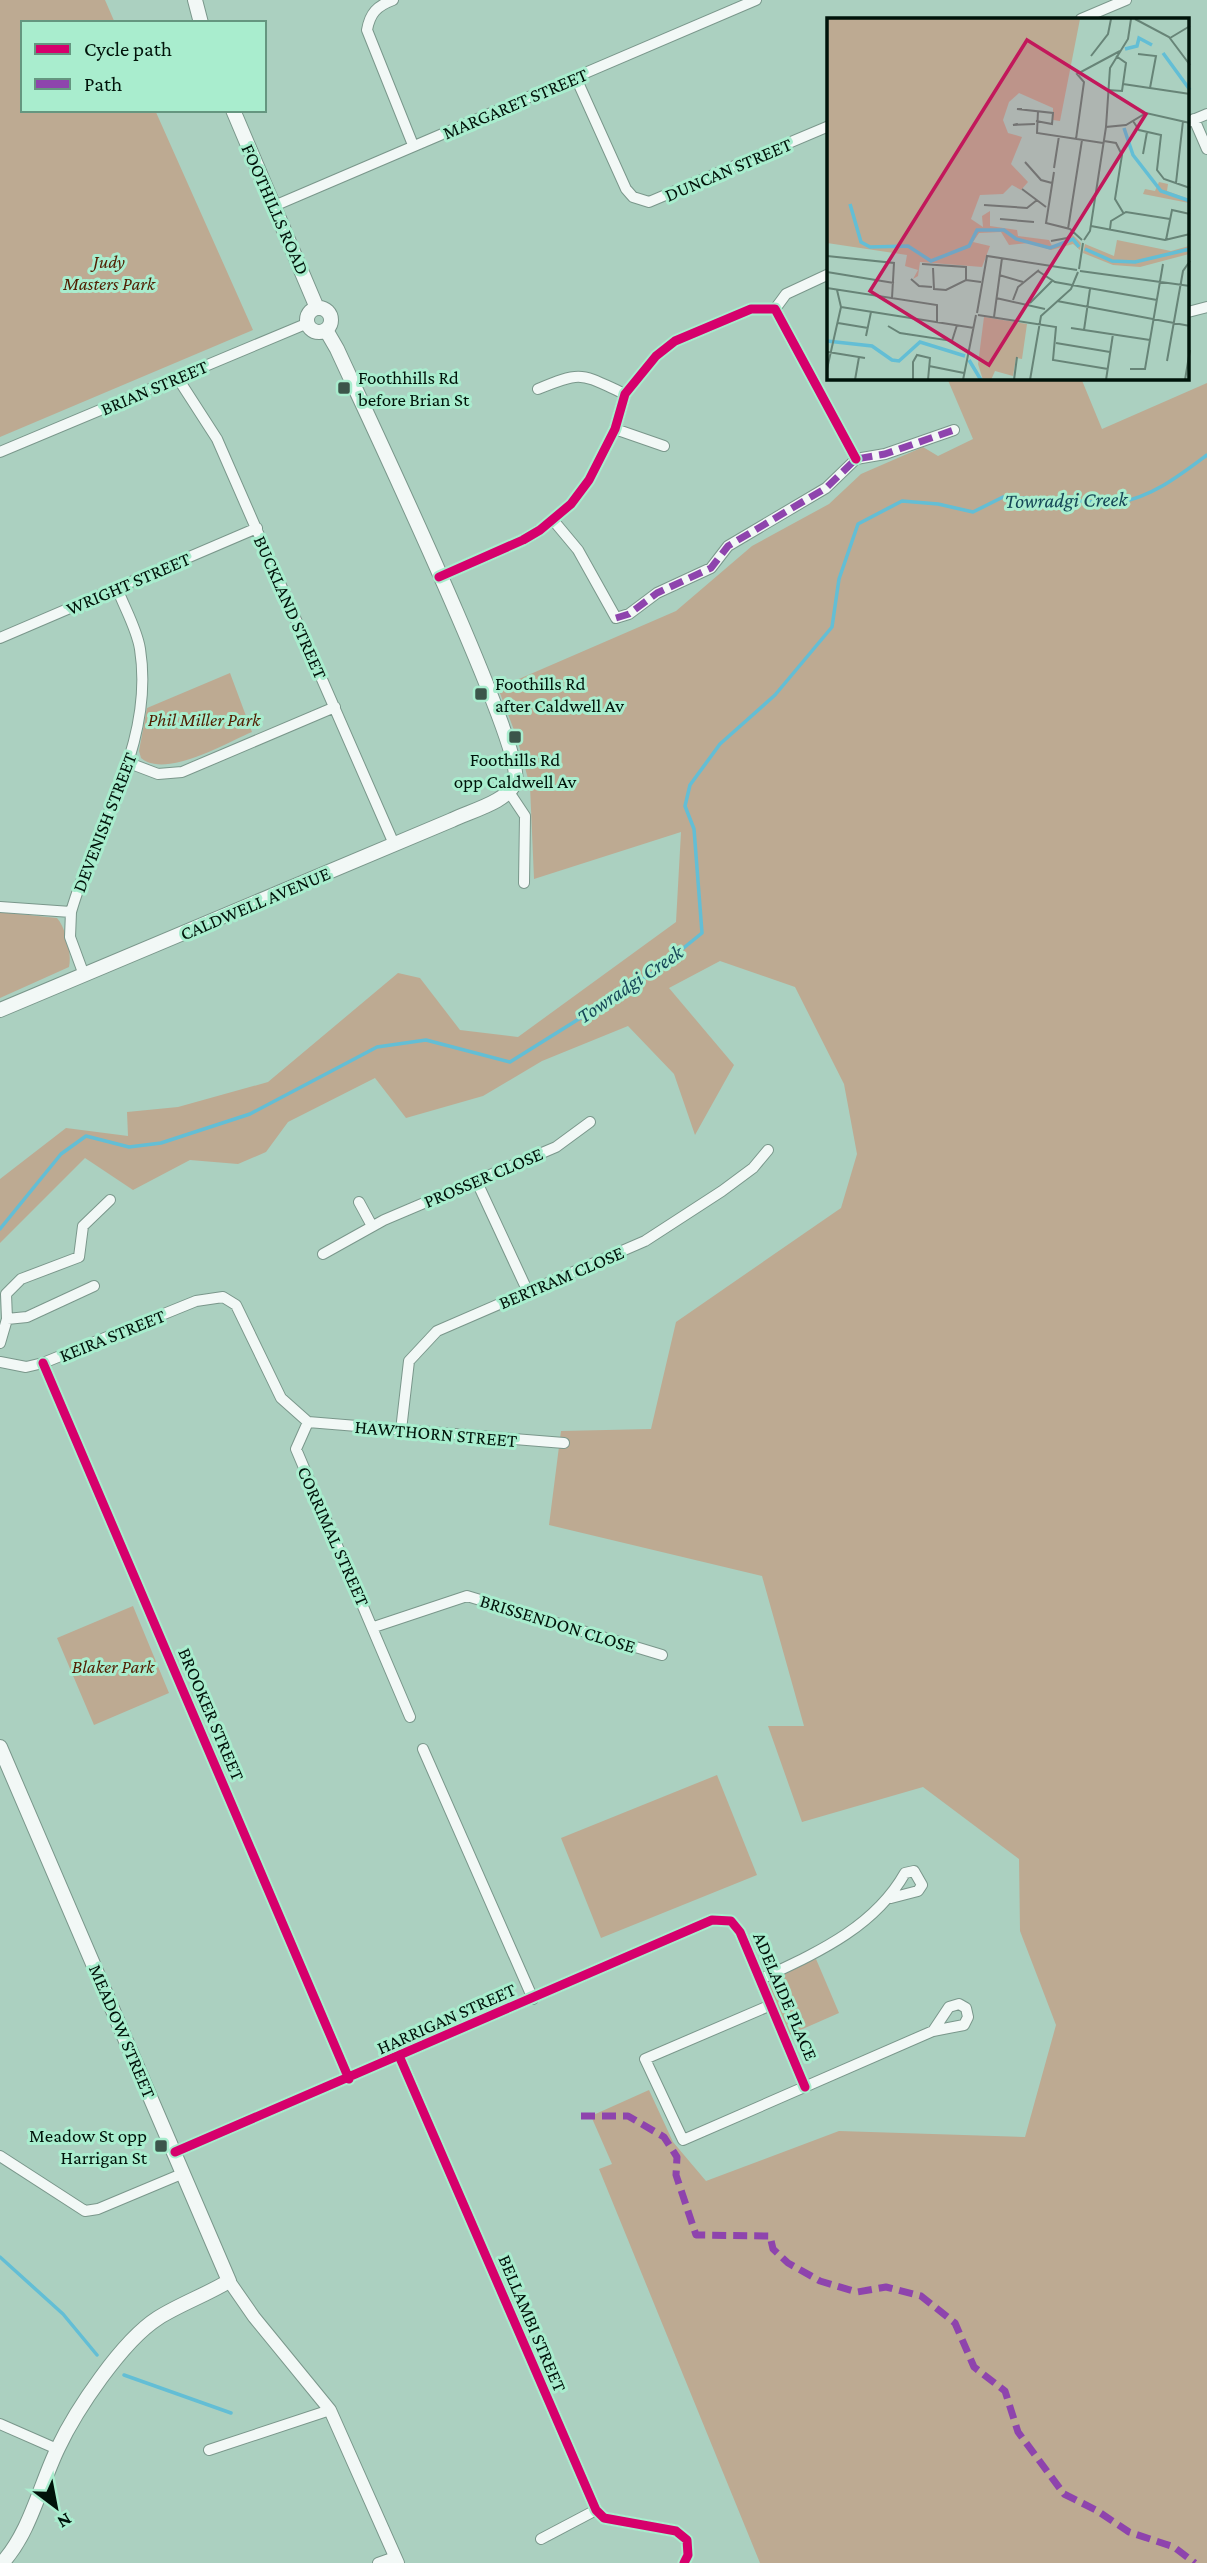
<svg xmlns="http://www.w3.org/2000/svg" width="1207" height="2563" font-family="'Crimson Pro',serif">
  <style>
    .green { fill: #bdaa92 }
    .lines { fill: none; stroke-linecap: round; stroke-linejoin: round }
    .stream { stroke: #63bed5; stroke-width: 3.5 }
    .minor-casing { stroke: #7a978b; stroke-width: 12 }
    .tertiary-casing { stroke: #7a978b; stroke-width: 14 }
    .secondary-casing { stroke: #7a978b; stroke-width: 16 }
    .minor { stroke: #f2f8f6; stroke-width: 10 }
    .tertiary { stroke: #f2f8f6; stroke-width: 12 }
    .secondary { stroke: #f2f8f6; stroke-width: 14 }
    .quiet { stroke: #8e44ad; stroke-width: 7; stroke-dasharray: 14 7; stroke-linecap: butt }
    .cycleway-casing { stroke: #a9edce; stroke-width: 13 }
    .cycleway { stroke: #d6006c; stroke-width: 9 }
    .poi-dot { fill: #3c554a; stroke: #a9edce; stroke-width: 2.5 }
    .labels { text-anchor: middle; stroke-width: 6; stroke-linejoin: round; paint-order: stroke }
    .street-label { font-size: 19px; fill: #00130a; stroke: #a9edce }
    .park-label { font-size: 19px; font-style: italic; fill: #511d00; stroke: #a9edce }
    .poi-label { font-size: 19px; fill: #00130a; stroke: #a9edce; text-anchor: start }
    .water-label { font-size: 21px; font-style: italic; fill: #164757; stroke: #a9edce }
    .inset-river { fill: none; stroke: #63bed5; stroke-width: 3.5 }
    .inset-road { fill: none; stroke: #678477; stroke-width: 2 }
    .view { fill: #c2185b; fill-opacity: 0.15; stroke: #c2185b; stroke-width: 3.5 }
    .inset-edge { fill: none; stroke: #00130a; stroke-width: 3.5 }
  </style>
  <rect width="100%" height="100%" fill="#abd0c0"/>
  <!-- green -->
  <path class="green" d="M0,0h105l10,23h-92v87h132l98,220 -253,107z
    M947,378h134l21,51 105,-46v2180h-447l-161,-394 13,-5 -21,-48 58,-26 24,52 33,39 133,-50 186,6 31,-112 -36,-94 -1,-72 -96,-72 -121,35 -34,-96h36l-42,-150 -213,-51 12,-94 90,-2 25,-107 165,-114 16,-54 -13,-70 -49,-97 -75,-26 -51,27 65,77 -39,70 -21,-61 -46,-48 -86,35 -59,35 -77,22 -31,-40 -87,44 -22,30 -28,12 -48,-4 -57,30 -48,-32 -85,85v-64l66,-51 62,8 -1,-24 51,-5 90,-25 130,-109 22,5 40,52 58,7 158,-115 5,-90 -147,47 -4,-93 -13,-48 -19,-50 178,-77 76,-65 77,-42 32,-30 62,-27 15,9 35,-17z
    M230,673l22,59c-26,11 -87,47 -111,26l-2,-7 8,-43z
    M0,912l57,6c9,10 15,36 12,49l-69,31z
    M133,1606l36,87 -75,32 -37,-87z
    M717,1775l40,100 -156,63 -40,-100z
    M816,1959l23,54 -50,22 -21,-49 5,-8z"/>
  <g class="lines">
    <!-- stream -->
    <path class="stream" d="M0,1229l61,-75 25,-18 43,11 32,-4 89,-29 127,-67 49,-7 84,22 144,-90 48,-39 -8,-104 -9,-23 5,-21 30,-41 55,-49 57,-68 7,-48 19,-55 44,-23 36,3 35,8 30,-15 114,6c35,-6 62,-27 90,-48
      M0,2257l63,57 34,41
      M124,2375l107,38"/>
    <defs>
      <path id="minor" d="M393,0c-16,6 -23,13 -26,30l46,115
        M1081,19l45,-19
        M576,78l50,111 7,8 16,5 180,-76
        M1194,119l13,30
        M1188,122l19,-8
        M274,206l482,-206
        M775,309l11,-15 43,-20
        M1188,312l19,-5
        M177,377l40,62 177,405
        M538,389c45,-19 43,-15 87,5
        M615,429l49,17
        M0,452l308,-129
        M856,459l29,-5 69,-24
        M553,520l25,30 38,68 13,-4 28,-21 54,-25 17,-22 98,-58 30,-29
        M439,577l84,-37 17,-10 31,-26 18,-24 26,-51 10,-35 31,-38 19,-15 76,-32h24l81,150
        M0,638l257,-110
        M129,763l29,11 24,-2 153,-65
        M509,792l16,24 -1,67
        M0,907l71,5
        M84,975l-14,-38 1,-25c25,-88 84,-168 69,-263 -3,-20 -16,-42 -23,-61
        M476,1180l52,112
        M359,1202l13,24
        M323,1254l61,-34 172,-73 34,-25
        M7,1319l20,-2 67,-31
        M0,1343l7,-24 -1,-25 15,-15 58,-22 4,-31 27,-26
        M0,1362l26,5 17,-4 153,-62 27,-4 13,8 45,93 27,24 -12,27 114,268
        M43,1363l306,716
        M308,1422l256,21
        M401,1430l8,-69 28,-30 208,-90 77,-50 31,-23 15,-18
        M374,1627l93,-31 195,59
        M423,1749l110,250
        M761,1979c55,-26 113,-51 144,-106l9,-2 8,14 -4,6 -27,7
        M771,2005l-126,54 38,81 250,-109 16,-24 10,-3 7,4 2,9 -4,8 -31,6
        M400,2058l196,452 8,8 72,13 11,9 1,15 -4,8
        M175,2152l537,-232 19,1 9,11 65,155
        M0,2156l85,55 13,-2 86,-36
        M0,2424l57,25
        M209,2450l121,-40
        M541,2539l55,-29
        M378,2563l17,-6"/>
      <path id="tertiary" d="M229,2281l25,36 76,93 68,153"/>
      <path id="secondary" d="M195,0l6,23
        M233,110l84,198
        M307 320a12 12 0 1 1 24 0a12 12 0 1 1-24 0Z
        M0,1010l452,-190c18,-9 56,-18 63,-38 12,-32 -153,-378 -178,-433l-11,-19
        M0,1747l229,534c-23,14 -49,23 -71,37 -36,23 -82,92 -100,130 -18,37 -28,85 -56,115"/>
    </defs>
    <!-- minor casing -->
    <use href="#minor" class="minor-casing"/>
    <!-- tertiary casing -->
    <use href="#tertiary" class="tertiary-casing"/>
    <!-- secondary casing -->
    <use href="#secondary" class="secondary-casing"/>
    <!-- minor -->
    <use href="#minor" class="minor"/>
    <!-- tertiary -->
    <use href="#tertiary" class="tertiary"/>
    <!-- secondary -->
    <use href="#secondary" class="secondary"/>
    <!-- quiet -->
    <path class="quiet" d="M616,618l13,-4 28,-21 54,-25 17,-22 98,-58 30,-29 29,-5 69,-24
      M581,2116h47l36,21 13,20 -1,18 20,60 74,1 3,13 15,14 32,18 37,11 29,-5 35,9 34,27 19,44 31,24 13,41 46,62 32,16 33,22 45,15 21,16"/>
    <defs>
      <path id="cycleway" d="M439,577l84,-37 17,-10 31,-26 18,-24 26,-51 10,-35 31,-38 19,-15 76,-32h24l81,150
        M43,1363l306,716
        M400,2058l196,452 8,8 72,13 11,9 1,15 -4,8
        M175,2152l537,-232 19,1 9,11 65,155"/>
    </defs>
    <!-- cycleway casing -->
    <use href="#cycleway" class="cycleway-casing"/>
    <!-- cycleway -->
    <use href="#cycleway" class="cycleway"/>
  </g>
  <!-- markers -->
  <g class="poi-dot">
    <rect x="337" y="381" width="14" height="14" rx="3.5"/>
    <rect x="474" y="687" width="14" height="14" rx="3.5"/>
    <rect x="508" y="730" width="14" height="14" rx="3.5"/>
    <rect x="154" y="2139" width="14" height="14" rx="3.5"/>
  </g>
  <g class="labels">
    <!-- street labels -->
    <g class="street-label">
      <text transform="translate(515 103) rotate(-23)" y="7">MARGARET STREET</text>
      <text transform="translate(728 169) rotate(-23)" y="7">DUNCAN STREET</text>
      <text transform="translate(276 209) rotate(66)" y="7">FOOTHILLS ROAD</text>
      <text transform="translate(154 387) rotate(-23)" y="7">BRIAN STREET</text>
      <text transform="translate(128 583) rotate(-23)" y="7">WRIGHT STREET</text>
      <text transform="translate(291 607) rotate(66)" y="7">BUCKLAND STREET</text>
      <text transform="translate(104 822) rotate(-69)" y="7">DEVENISH STREET</text>
      <text transform="translate(255 903) rotate(-23)" y="7">CALDWELL AVENUE</text>
      <text transform="translate(483 1177) rotate(-23)" y="7">PROSSER CLOSE</text>
      <text transform="translate(561 1277) rotate(-23)" y="7">BERTRAM CLOSE</text>
      <text transform="translate(112 1335) rotate(-22)" y="7">KEIRA STREET</text>
      <text transform="translate(436 1433) rotate(5)" y="7">HAWTHORN STREET</text>
      <text transform="translate(334 1536) rotate(66)" y="7">CORRIMAL STREET</text>
      <text transform="translate(558 1623) rotate(17)" y="7">BRISSENDON CLOSE</text>
      <text transform="translate(212 1714) rotate(67)" y="7">BROOKER STREET</text>
      <text transform="translate(786 1996) rotate(67)" y="7">ADELAIDE PLACE</text>
      <text transform="translate(446 2018) rotate(-24)" y="7">HARRIGAN STREET</text>
      <text transform="translate(123 2031) rotate(67)" y="7">MEADOW STREET</text>
      <text transform="translate(533 2323) rotate(67)" y="7">BELLAMBI STREET</text>
    </g>
    <!-- park labels -->
    <g class="park-label">
      <text x="109" y="268">Judy<tspan x="109" dy="22">Masters Park</tspan></text>
      <text x="204" y="726">Phil Miller Park</text>
      <text x="113" y="1673">Blaker Park</text>
    </g>
    <!-- poi labels -->
    <g class="poi-label">
      <text x="358" y="384">Foothhills Rd<tspan x="358" dy="22">before Brian St</tspan></text>
      <text x="495" y="690">Foothills Rd<tspan x="495" dy="22">after Caldwell Av</tspan></text>
      <text x="515" y="766" text-anchor="middle">Foothills Rd<tspan x="515" dy="22">opp Caldwell Av</tspan></text>
      <text x="147" y="2142" text-anchor="end">Meadow St opp<tspan x="147" dy="22">Harrigan St</tspan></text>
    </g>
    <!-- water labels -->
    <g class="water-label">
      <text transform="translate(1066 500) rotate(-1)" y="7">Towradgi Creek</text>
      <text transform="translate(630 984) rotate(-34)" y="7">Towradgi Creek</text>
    </g>
  </g>
  <!-- overview -->
  <g transform="translate(827 18)">
    <rect width="362" height="362" fill="#abd0c0"/>
    <path d="M0,1h253l-20,102 -7,-1v-12l-34,-15 -10,9 -6,18 5,13 14,4 -11,27 17,18 -7,8 -9,-5 -9,9 -23,1 -9,24 12,8 -1,-11 8,-5v15l27,4 1,6 31,4 3,6 15,-3 4,-10 10,10 -1,7 -7,-6 -22,6 -22,-7 -20,2 -8,-13 -22,1 -6,9 17,4 -8,21 -62,-5 -2,14 -5,3 5,-9 -13,-4 2,-11 -80,-12zM332,164l9,2 -1,7 22,8v4l-46,-9 2,-5 10,2zM290,222l54,11 18,-5v8l-49,13 -27,-2 -30,-12 2,-9 29,12zM157,299l43,7 -5,35 -6,-1 -3,18 -18,-5 -4,9h-8l-5,-16z" fill="#bdaa92"/>
    <path class="inset-river" d="M298,31l12,-3 2,-8 13,7M336,35l27,37M297,110l9,27 28,36 29,10M23,186l11,38 9,5 38,-1 23,15 38,-15 8,-16h27l12,9 34,9 23,-9 6,8M258,231l27,12 23,1 55,-13M0,323l45,5 20,14 7,1 21,-19 45,14M142,342l12,20"/>
    <path class="inset-road" d="M308,1l34,18 21,28M343,20l20,-12M311,36l18,2 -6,32M264,38l17,-22 3,-15M296,66l67,10M280,72l15,1 4,-28 -10,-7M195,91h-5l36,4 -1,11 -16,-3M211,93l-1,22 66,10M306,103l6,9 22,5 -4,35 7,9 26,9M191,106l-5,1 22,-1M279,109l4,-59 18,-29 3,-20M249,121l8,-57 -7,-8 43,-23M277,123l12,2 6,12 -7,44 9,15M316,136l4,-22M198,144l16,18 11,3M227,150l5,-32M227,154l-8,51 24,6 12,11M349,165l7,-62M195,171l24,18M157,187l43,3 10,-8M173,201l34,3M264,208l74,14 25,-6M241,211l14,-89M283,211l1,-8 15,-9 44,7M257,222l6,-9 16,-104 20,-2 20,-12 44,10M339,222l6,-30 18,4M224,223l16,-3 6,-6M0,238l67,7 -2,35M95,246l44,3v13M106,250l1,21 12,1 20,-10 15,2M252,251l4,-26M211,253l17,11 102,18M253,253l110,15M0,254l67,11M172,257l24,7M84,261l8,7 13,1M0,270l110,17v17M169,280l49,11M186,282l5,-13 21,-17M230,283l133,25M203,285l22,-22M14,289l133,21M150,295l10,-57 90,14M151,297l78,12 -3,33 55,9M167,299l8,-59M11,305l30,5M61,308l12,7 52,8 5,-16M244,310l79,12M257,312l6,-41M39,318l5,-24M229,325l54,9M1,334l37,6M340,343l16,-90 7,-10M102,348l35,7M0,351l14,-62 -4,-17M303,351h15l18,-105M28,362l4,-23M86,362v-18l4,-7 13,3 -2,22M136,362l13,-65M187,362l3,-23M203,362l11,-64 30,-27 7,-17M279,362l7,-46M358,362l5,-30"/>
    <path class="view" d="M200,22l119,74 -157,251 -119,-74z"/>
    <rect width="362" height="362" class="inset-edge"/>
  </g>
  <!-- legend -->
  <rect x="21" y="21" width="245" height="91" fill="#a9edce" stroke="#659680" stroke-width="2"/>
  <rect x="35" y="44" width="35" height="10" fill="#d6006c" stroke="#659680" stroke-width="2"/>
  <text x="84" y="56" font-size="21" fill="#00130a">Cycle path</text>
  <rect x="35" y="79" width="35" height="10" fill="#8e44ad" stroke="#659680" stroke-width="2"/>
  <text x="84" y="91" font-size="21" fill="#00130a">Path</text>
  <!-- north arrow -->
  <g transform="translate(56 2507) rotate(148)" stroke="#a9edce" stroke-width="5" paint-order="stroke">
  <path d="M0-5L12 26L0 18L-12 26Z" fill="#00130a"/>
  <text y="-10" font-size="19" font-weight="bold" text-anchor="middle" fill="#00130a">N</text>
  </g>
</svg>
